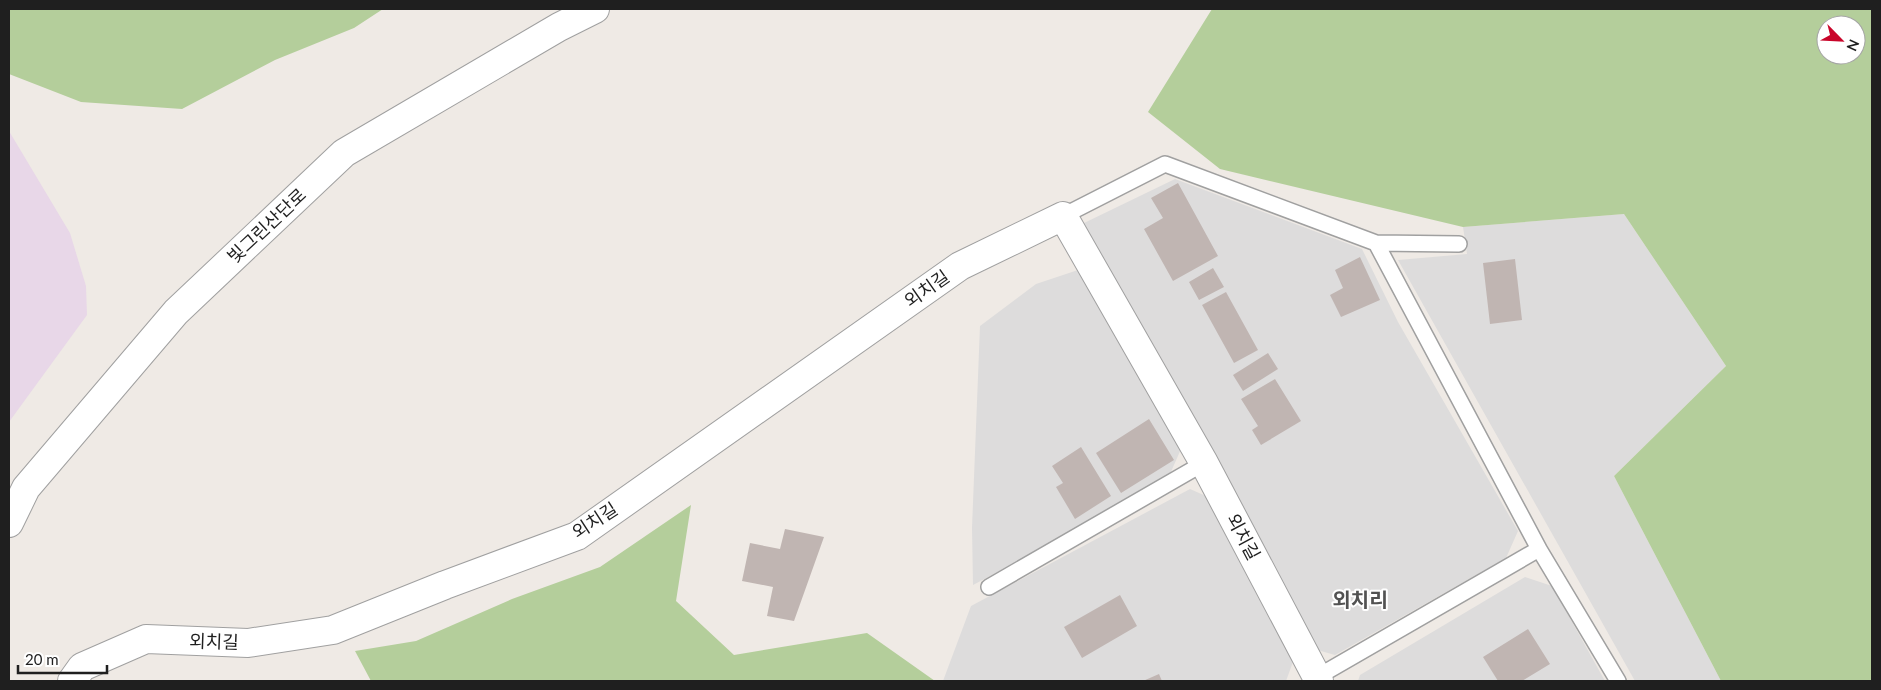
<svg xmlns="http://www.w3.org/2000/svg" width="1881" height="690" font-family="Lato,'Noto Sans KR',sans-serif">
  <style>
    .residential { fill: #dddcdc }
    .industrial { fill: #e8d7e8 }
    .forest { fill: #b4ce9b; fill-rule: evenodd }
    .building { fill: #c0b5b2 }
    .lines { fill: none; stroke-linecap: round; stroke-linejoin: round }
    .service-casing { stroke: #a0a0a0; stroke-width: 18 }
    .minor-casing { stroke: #a0a0a0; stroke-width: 30 }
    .tertiary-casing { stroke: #a0a0a0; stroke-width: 30 }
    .service { stroke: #fff; stroke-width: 15 }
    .minor { stroke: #fff; stroke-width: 28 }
    .tertiary { stroke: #fff; stroke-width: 28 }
    .labels { text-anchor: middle; stroke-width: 4; stroke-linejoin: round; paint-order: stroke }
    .street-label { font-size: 18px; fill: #1f1f1f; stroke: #fff }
    .quarter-label { font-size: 20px; font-weight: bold; fill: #525252; stroke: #fff }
  </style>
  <rect width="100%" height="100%" fill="#efeae5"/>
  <!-- residential -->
  <path class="residential" d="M1175,179l187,70 36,73 120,209 -12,27 -171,97 -21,-6 -232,-425z
    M1624,214l102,152 -112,110 107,205h-86l-237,-421 69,-6 -4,-27z
    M1078,270l103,179 -11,25 -155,89 -42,22 -1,-57 8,-202 56,-42z
    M1190,489l18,8 86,162 -8,22h-343l28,-75z
    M1525,577l27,9 53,95h-247l2,-6z"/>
  <!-- industrial -->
  <path class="industrial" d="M9,131l61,102 16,53 1,29 -78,107z"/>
  <!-- forest -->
  <path class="forest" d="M9,9h374l-29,19 -79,32 -93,49 -101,-7 -72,-28z
    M1212,9h660v672h-151l-107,-205 112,-110 -102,-152 -161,13 -243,-58 -72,-57zM1826,25h30v30h-30z
    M691,505l-15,96 58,54 133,-22 68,48h-564l-16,-30 61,-10 96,-42 88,-32z"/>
  <!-- building -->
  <path class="building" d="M1178,183l40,73 -45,25 -29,-52 19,-11 -12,-20z
    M1360,257l20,43 -39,17 -11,-22 13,-7 -8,-18z
    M1515,259l7,61 -32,4 -7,-61z
    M1213,268l11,19 -25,13 -10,-18z
    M1226,292l32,58 -24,13 -32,-58z
    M1268,353l10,16 -35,22 -10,-16z
    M1275,379l26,42 -40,24 -9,-15 6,-4 -17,-27z
    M1149,419l25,41 -53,33 -25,-40z
    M1081,447l30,49 -36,23 -19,-32 7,-4 -11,-17z
    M785,529l39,8 -30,84 -27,-5 6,-29 -31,-6 8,-38 30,6z
    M1120,595l17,31 -55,32 -18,-31z
    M1528,629l22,35 -28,17h-24l-15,-24z
    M1159,674l3,7h-19z"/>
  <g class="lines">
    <defs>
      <path id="service" d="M1063,216l102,-52 211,79
        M1539,549l79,132
        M989,587l215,-124
        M1312,680l227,-131 -163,-306 83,1"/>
      <path id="minor" d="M72,681l10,-14 64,-28 102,4 85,-13 112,-45 132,-49 383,-270 103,-50 141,247 115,218"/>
      <path id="tertiary" d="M9,523l17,-35 150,-176 168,-159 215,-126 36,-18"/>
    </defs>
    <!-- service casing -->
    <use href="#service" class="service-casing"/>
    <!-- minor casing -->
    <use href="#minor" class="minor-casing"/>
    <!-- tertiary casing -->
    <use href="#tertiary" class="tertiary-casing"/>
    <!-- service -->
    <use href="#service" class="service"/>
    <!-- minor -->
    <use href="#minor" class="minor"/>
    <!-- tertiary -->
    <use href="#tertiary" class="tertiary"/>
  </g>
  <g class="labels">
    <!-- street labels -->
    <g class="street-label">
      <text transform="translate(267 226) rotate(-43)" y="6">빛그린산단로</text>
      <text transform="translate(927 289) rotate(-35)" y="6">외치길</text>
      <text transform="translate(595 521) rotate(-33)" y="6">외치길</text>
      <text transform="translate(1243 537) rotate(62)" y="6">외치길</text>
      <text transform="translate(214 642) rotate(2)" y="6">외치길</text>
    </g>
    <!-- quarter labels -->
    <g class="quarter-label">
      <text x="1360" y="607">외치리</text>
    </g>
  </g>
  <!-- border -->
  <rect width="1881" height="690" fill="none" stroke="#1f1f1f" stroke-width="20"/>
  <!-- north arrow -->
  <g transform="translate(1841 40) rotate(114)"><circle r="24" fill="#ffffff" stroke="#a5a5a5"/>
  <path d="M0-4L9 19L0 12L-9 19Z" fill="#c9052a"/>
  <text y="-8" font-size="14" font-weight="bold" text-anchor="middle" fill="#1f1f1f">N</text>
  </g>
  <!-- scale -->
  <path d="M18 665v8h89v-8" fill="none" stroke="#1f1f1f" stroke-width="2.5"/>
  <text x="25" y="665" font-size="15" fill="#1f1f1f" stroke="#ffffff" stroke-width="4" paint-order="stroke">20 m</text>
</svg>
